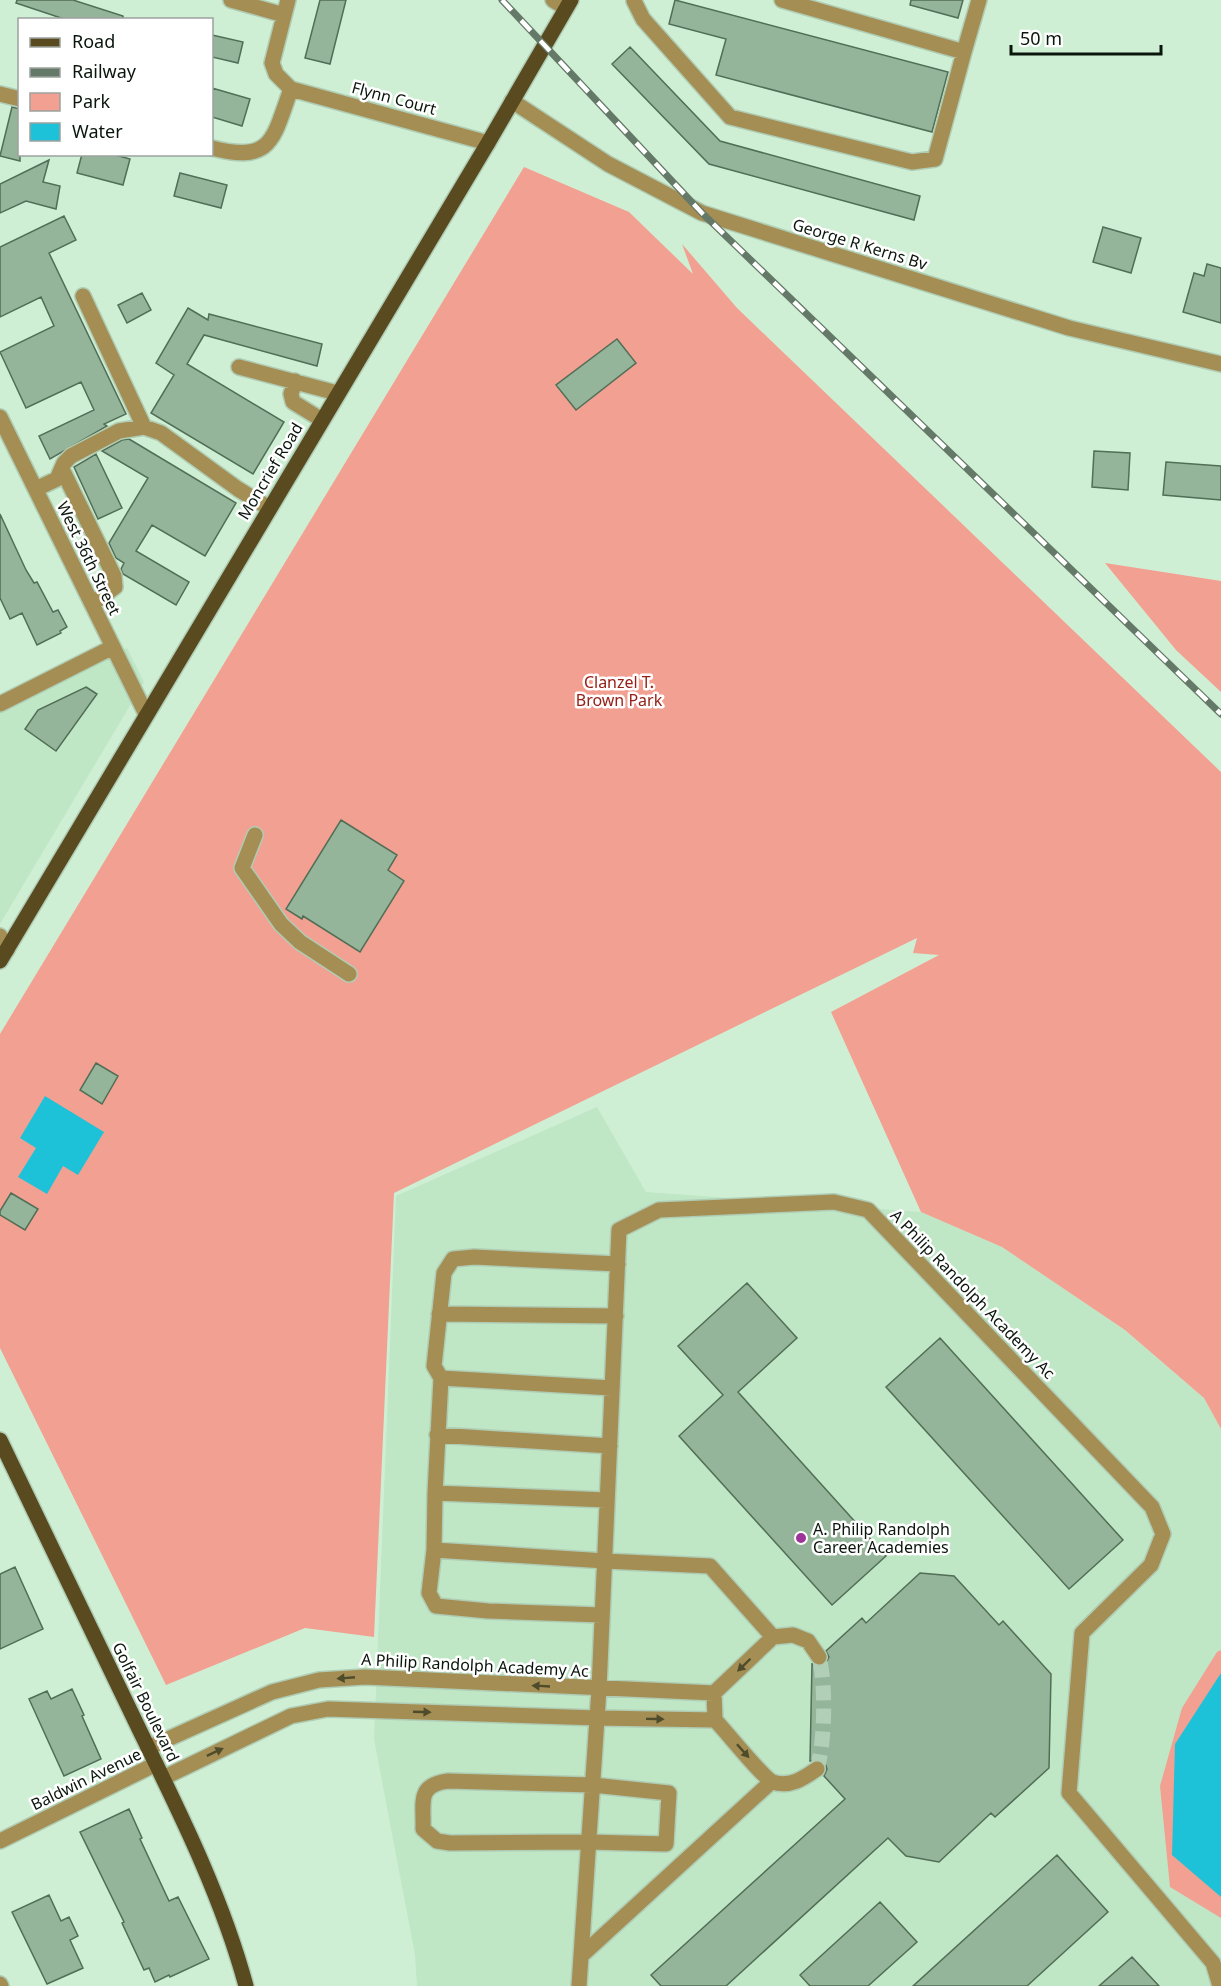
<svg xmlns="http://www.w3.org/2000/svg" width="1221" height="1986" font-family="'Noto Sans',sans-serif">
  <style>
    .built { fill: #bfe6c5 }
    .green { fill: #f2a092 }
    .water { fill: #1ec2d8 }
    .building { fill: #95b59a; stroke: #516e56; stroke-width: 1.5 }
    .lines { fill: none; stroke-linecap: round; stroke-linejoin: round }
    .minor-tunnel { stroke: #b1ceb6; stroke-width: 15; stroke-dasharray: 15 8; stroke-linecap: butt }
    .minor-casing { stroke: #afccb4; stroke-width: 18 }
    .major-casing { stroke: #afccb4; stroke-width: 18 }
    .minor { stroke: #a48e53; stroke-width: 15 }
    .major { stroke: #594a20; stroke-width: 15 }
    .rail-casing { stroke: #647967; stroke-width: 7 }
    .rail { stroke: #fff; stroke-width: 4.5; stroke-dasharray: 14; stroke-linecap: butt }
    .oneway { fill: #4f4c2c }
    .poi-dot { fill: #9d3598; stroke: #fff; stroke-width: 2 }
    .labels { text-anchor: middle; stroke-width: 5; stroke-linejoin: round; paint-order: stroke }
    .street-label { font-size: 16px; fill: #0a160c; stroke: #fff }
    .park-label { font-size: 16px; fill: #962016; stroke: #fff }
    .poi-label { font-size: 16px; fill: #0a160c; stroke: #fff; text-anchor: start }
  </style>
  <rect width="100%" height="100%" fill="#cfefd4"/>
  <!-- built -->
  <path class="built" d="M127,648l17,34 -144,242v-211z
    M597,1107l49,85 275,20 81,35 123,83 79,68 17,31v557h-804l-2,-31 -41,-216 22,-543z"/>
  <!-- green -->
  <path class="green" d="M524,167l105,45 64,62 -11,-30 55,64 484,464v657l-17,-31 -79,-68 -123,-83 -81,-35 -90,-200 108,-57 -26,-2 4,-15 -523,255 -20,444 -69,-9 -139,57 -166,-337v-314z
    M1105,563l116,18v111l-45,-42z
    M1221,1650v268l-51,-31 -10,-101 22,-78 35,-56z"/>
  <!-- water -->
  <path class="water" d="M45,1096l59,36 -26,43 -15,-9 -16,28 -29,-17 18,-29 -16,-10z
    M1221,1673v224l-49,-42 3,-111z"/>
  <!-- building -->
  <path class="building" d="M17,0h56l50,16v4h-56l-51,-17z
    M320,0h26l-16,64 -25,-6z
    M675,0l273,72 -16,60 -216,-57 10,-36 -57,-15z
    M911,0h52l-5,18 -48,-13z
    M212,35l31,7 -5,21 -26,-6z
    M630,47l90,94 200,55 -6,24 -205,-56 -97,-100z
    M212,88l38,11 -8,27 -30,-9z
    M12,107l8,2v52l-20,-5z
    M82,154h30l18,5 -7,26 -46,-12z
    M49,160l-6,22 17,4 -4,23 -30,-8 -26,12v-29z
    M180,173l47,12 -6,23 -47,-12z
    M64,216l12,24 -27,13 77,161 -22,10 3,2 -57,33 -11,-23 55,-26 -13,-28 -55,26 -26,-56 54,-26 -13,-29 -41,20v-70z
    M1103,227l38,11 -10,35 -38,-11z
    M1207,264l14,4v55l-38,-11 11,-39 10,3z
    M142,293l9,17 -24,13 -9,-18z
    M188,308l20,12 1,-6 113,30 -5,22 -113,-31 -17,29 97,58 -31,52 -102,-61 23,-38 -18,-12z
    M617,339l19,24 -60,47 -20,-25z
    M129,439l107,64 -31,53 -53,-31 -16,26 53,31 -13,23 -53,-31 -2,-5 3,-6 -8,-5 -7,-15 39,-65 -46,-27 20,-11z
    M1094,451l36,2 -2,37 -36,-3z
    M96,454l26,54 -24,11 -24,-52z
    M1166,462l55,4v34l-58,-5z
    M0,514l26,56 8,13 3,-1 16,30 5,-2 8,15 1,2 -7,4 1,2 -24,12 -15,-32 -12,6 -10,-21z
    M86,687l11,7 -41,57 -31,-22 13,-19z
    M341,820l56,35 -9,15 16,11 -44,71 -57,-36 -1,3 -16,-10z
    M96,1063l22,13 -16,28 -22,-14z
    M11,1193l27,16 -13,21 -25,-15v-4z
    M747,1283l50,55 -59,54 148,164 -54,49 -153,-169 44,-41 -45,-49z
    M940,1338l183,202 -54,49 -183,-202z
    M15,1567l28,62 -43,20v-75z
    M920,1573l34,3 45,49 4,-4 48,53 -2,94 -54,49 -4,-4 -52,49 -33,-6 -18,-18 -162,148h-65l-10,-11 194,-176 -21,-23 3,-7 -2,-6 -8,-4 -7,2 2,-97 7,3 6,-2 4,-8 -3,-6 36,-33 4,5z
    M72,1689l12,26 -2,1 19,43 -37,17 -35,-77 18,-8 4,8z
    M129,1809l13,29 -2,1 29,62 9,-4 31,62 -39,18 -1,-2 -14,7 -6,-14 -5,2 -22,-47 2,-1 -44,-90z
    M1057,1855l51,57 -81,74h-114z
    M49,1895l12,26 8,-4 9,19 -8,4 13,28 -36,16 -35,-72z
    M880,1902l37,40 -49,44h-58l-10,-11z
    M1132,1957l27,29h-60z"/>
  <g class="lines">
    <!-- minor-tunnel -->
    <path class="minor-tunnel" d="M817,1769c8,-26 9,-86 2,-112"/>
    <defs>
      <path id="minor" d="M231,0l53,15
        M288,0l-16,63 4,11 15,15 197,54
        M553,0l13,8
        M782,0l182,52 15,-52
        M634,1l9,18 87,98 182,45 23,-3 29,-107
        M0,94l20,5
        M512,101l96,63 94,49 367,115 152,36
        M212,148c61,16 61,-10 79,-59
        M83,296l61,131
        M239,367l98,26
        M295,381l-4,13 2,8 29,18
        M0,417l146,297
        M62,469l52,107 1,11 -23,17
        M36,489l21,-10 7,-16 7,-7 48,-25 25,-4 17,6 77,56 31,19
        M0,704l113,-57
        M255,835l-13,33 39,56 19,18 49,32
        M0,936l7,14
        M439,1314l177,2
        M441,1378l-6,115 -1,57 -5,43 7,13 52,5 114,4
        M612,1388l-171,-10 -7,-12 10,-93 9,-14 21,-2 144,7
        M437,1435l173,11
        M435,1493l172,7
        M434,1550l171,11 105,5 63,71
        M714,1693l1,27c10,10 49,59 58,62 17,6 31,-4 44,-13
        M148,1748l124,-56 47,-12 46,-3 349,16 59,-56 20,-2 15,6 11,16
        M163,1778l128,-62 37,-7 269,9 118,2
        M448,1781l145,4 76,8 -3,51 -77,-2 -139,1 -13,-2 -14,-12c1,-26 -7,-44 25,-48z
        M0,1841l156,-77
        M581,1956l190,-174
        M0,1984l1,2
        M579,1986l20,-297 20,-459 40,-20 175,-8 34,8 284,297 11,27 -12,31 -69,68 -13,160 144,170 7,23"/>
      <path id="major" d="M0,961l488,-818 83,-143
        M0,1440c47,97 93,194 140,291 40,82 82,166 106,255"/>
    </defs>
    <!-- minor casing -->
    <use href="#minor" class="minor-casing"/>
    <!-- major casing -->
    <use href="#major" class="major-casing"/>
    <!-- minor -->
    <use href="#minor" class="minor"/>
    <!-- major -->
    <use href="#major" class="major"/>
    <defs>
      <path id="rail" d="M502,0l200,213 519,501"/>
    </defs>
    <!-- rail casing -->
    <use href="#rail" class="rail-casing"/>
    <!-- rail -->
    <use href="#rail" class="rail"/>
  </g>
  <!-- one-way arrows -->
  <defs><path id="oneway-solid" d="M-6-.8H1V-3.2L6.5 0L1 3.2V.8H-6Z" transform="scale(1.5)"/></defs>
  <g class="oneway">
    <use href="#oneway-solid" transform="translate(744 1665) rotate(136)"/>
    <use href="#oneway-solid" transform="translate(346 1678) rotate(175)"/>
    <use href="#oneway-solid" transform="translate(541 1686) rotate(-177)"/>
    <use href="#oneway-solid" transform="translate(422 1712) rotate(2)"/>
    <use href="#oneway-solid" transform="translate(655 1719) rotate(1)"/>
    <use href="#oneway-solid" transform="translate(743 1751) rotate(48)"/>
    <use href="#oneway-solid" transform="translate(215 1752) rotate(-25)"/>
  </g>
  <!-- markers -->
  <circle class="poi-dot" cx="801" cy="1538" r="6"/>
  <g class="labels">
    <!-- street labels -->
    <g class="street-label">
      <text transform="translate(394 98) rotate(15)" y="6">Flynn Court</text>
      <text transform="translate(860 244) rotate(17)" y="6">George R Kerns Bv</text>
      <text transform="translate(270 471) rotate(-59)" y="6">Moncrief Road</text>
      <text transform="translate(89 558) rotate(64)" y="6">West 36th Street</text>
      <text transform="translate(973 1294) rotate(46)" y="6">A Philip Randolph Academy Ac</text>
      <text transform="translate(475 1665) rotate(3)" y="6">A Philip Randolph Academy Ac</text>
      <text transform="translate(146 1702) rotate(64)" y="6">Golfair Boulevard</text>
      <text transform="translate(86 1779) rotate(-26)" y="6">Baldwin Avenue</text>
    </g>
    <!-- park labels -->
    <g class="park-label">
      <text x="619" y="688">Clanzel T.<tspan x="619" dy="18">Brown Park</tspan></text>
    </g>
    <!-- poi labels -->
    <g class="poi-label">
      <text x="813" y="1535">A. Philip Randolph<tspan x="813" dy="18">Career Academies</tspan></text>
    </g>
  </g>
  <!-- legend -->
  <rect x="18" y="18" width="195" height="138" fill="#ffffff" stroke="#9da29e" stroke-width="1.5"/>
  <rect x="30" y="38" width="30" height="9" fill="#594a20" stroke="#9da29e" stroke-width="1.5"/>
  <text x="72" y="48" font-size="18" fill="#0a160c">Road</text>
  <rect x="30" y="68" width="30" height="9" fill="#647967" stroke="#9da29e" stroke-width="1.5"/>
  <text x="72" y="78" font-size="18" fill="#0a160c">Railway</text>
  <rect x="30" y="93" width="30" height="18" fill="#f2a092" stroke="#9da29e" stroke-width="1.5"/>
  <text x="72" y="108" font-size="18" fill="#0a160c">Park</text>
  <rect x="30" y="123" width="30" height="18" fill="#1ec2d8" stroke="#9da29e" stroke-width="1.5"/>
  <text x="72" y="138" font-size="18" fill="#0a160c">Water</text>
  <!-- scale -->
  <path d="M1011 45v9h150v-9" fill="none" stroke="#0a160c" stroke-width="3"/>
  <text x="1020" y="45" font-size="18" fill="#0a160c" stroke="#ffffff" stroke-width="4.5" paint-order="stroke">50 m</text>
</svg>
